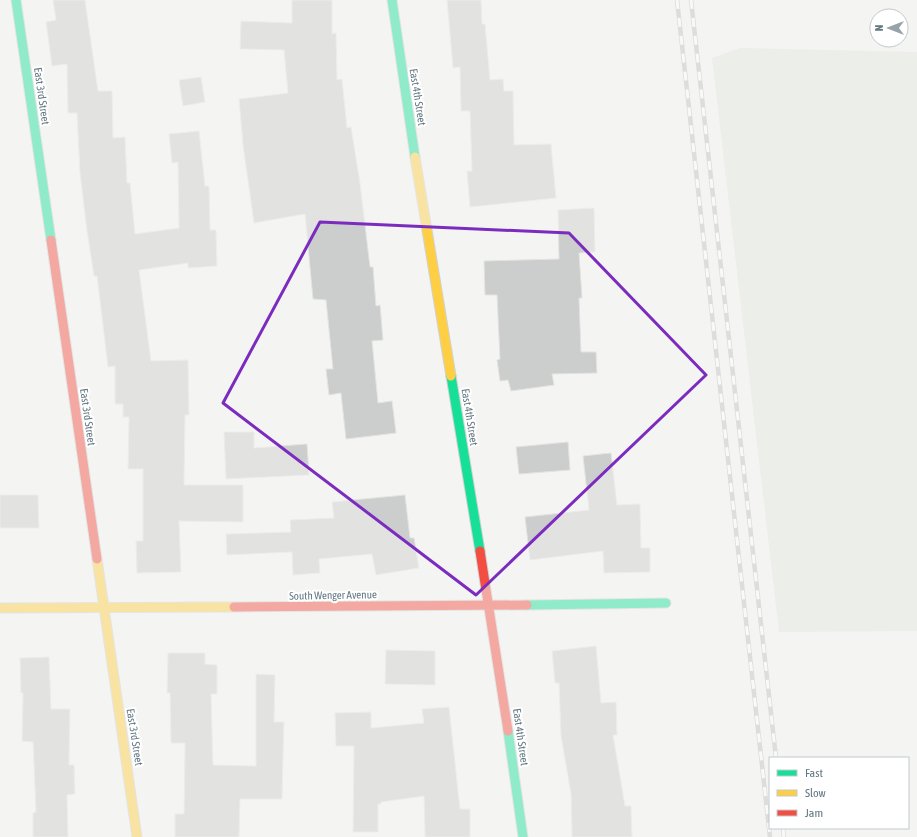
<svg xmlns="http://www.w3.org/2000/svg" width="917" height="837" font-family="'Asap Condensed',sans-serif">
  <style>
    .green { fill: #e3e6df }
    .building { fill: #cccecd; stroke: #e3e3e2 }
    .lines { fill: none; stroke-linecap: round; stroke-linejoin: round }
    .fast-casing { stroke: #d0d2d2; stroke-width: 11 }
    .slow-casing { stroke: #d0d2d2; stroke-width: 11 }
    .jam-casing { stroke: #d0d2d2; stroke-width: 11 }
    .fast { stroke: #16e098; stroke-width: 9 }
    .slow { stroke: #ffcf43; stroke-width: 9 }
    .jam { stroke: #f24e42; stroke-width: 9 }
    .rail-casing { stroke: #bec0c1; stroke-width: 4.5 }
    .rail { stroke: #fff; stroke-width: 3; stroke-dasharray: 9; stroke-linecap: butt }
    .marked { fill: none; stroke: #7b2cbf; stroke-width: 3; stroke-linejoin: round }
    .labels { text-anchor: middle; stroke-width: 4; stroke-linejoin: round; paint-order: stroke }
    .street-label { font-size: 11px; fill: #637883; stroke: #fff }
  </style>
  <rect width="100%" height="100%" fill="#f4f4f2"/>
  <!-- green -->
  <path class="green" d="M740,48l177,4v579l-138,1 -67,-574z"/>
  <!-- building -->
  <path class="building" d="M53,0h32l13,91h14l1,47 12,-1 2,46h3l5,51 44,-6 -1,-66 -6,1 -3,-29 30,-3 6,55h4l1,44h6l1,36 -29,2v-5l-49,7 12,91 37,-1 1,55h-4l-1,70h59v37l-64,-1 2,51 -44,1 -1,-32h7v-72h-15l1,-52h-6v-13h-8v-38l-7,1 -11,-91h-3l-7,-45 -7,-58 -3,-60h-9l-1,-49 -15,2 -6,-44 10,-2z
    M292,0h40v34l4,-1 1,47 5,-1 5,49 4,-1 9,56 10,84h3l3,39 4,-1 3,35 -11,1 6,62 14,-2 4,32 -50,6 -5,-46 -12,2 -3,-26h7l-7,-69 -13,-1 -8,-85 -51,9 -11,-78 -4,-46 49,-6 -4,-43 -44,-1 1,-28 51,2z
    M447,0h34l1,24h3l5,56 13,-1 1,12h9l1,54 37,-1 5,54 -86,9 -3,-36h5l-2,-60h-9l-1,-44 -7,1z
    M201,77l4,25 -22,4 -4,-26z
    M594,208l1,44 -16,1 3,45h-3l2,54h15l1,21 -45,1 2,11 -43,6 -3,-11 -8,1 -3,-21 3,-1 -3,-64h-12l-1,-34 75,-2 -1,-49z
    M224,432h30v16l53,-4 2,31 -83,4z
    M568,442l2,28 -51,4 -3,-27z
    M611,453l6,52 23,-1 1,44h9v24l-46,1 -1,-22 -73,9 -5,-43 64,-7 -6,-54z
    M0,495h38l1,33h-39z
    M405,495l5,43h4l5,30 -43,7 -4,-21 -53,5 1,14 -27,2 -1,-23 -65,3 -1,-21 65,-2 -1,-12 44,-2 -2,-16z
    M596,646l5,57 15,-1 1,33h-4l12,71h6l1,31h-60l-1,-43 -10,-58 -2,-53h-4l-3,-32z
    M386,650l49,1v34l-50,-1z
    M168,653h37v11l12,1v29h-6l2,71 43,1v-92l19,1 -1,47h10l-2,77h-42l-1,38h-64v-23h9l1,-71h-14l-1,-50h-3z
    M49,657l2,52h19l-1,56h5l1,29 -8,1 1,42h-35v-24l3,-1 -3,-70 -11,-1 1,-48h-2l-1,-35z
    M449,707l11,102h10v28h-45l-1,-41 -43,6v2h-3v28h-25l1,-86h-18l-1,-33 36,-1v16l53,-5 -2,-14z"/>
  <g class="lines">
    <defs>
      <path id="fast" d="M16,0l35,240
        M392,0l23,157
        M451,376l29,175
        M527,605l139,-2
        M508,731l15,106"/>
      <path id="slow" d="M415,157l36,219
        M97,559l40,278
        M0,608l234,-1"/>
      <path id="jam" d="M51,240l46,319
        M480,551l28,180
        M234,607l293,-2"/>
    </defs>
    <!-- fast casing -->
    <use href="#fast" class="fast-casing"/>
    <!-- slow casing -->
    <use href="#slow" class="slow-casing"/>
    <!-- jam casing -->
    <use href="#jam" class="jam-casing"/>
    <!-- fast -->
    <use href="#fast" class="fast"/>
    <!-- slow -->
    <use href="#slow" class="slow"/>
    <!-- jam -->
    <use href="#jam" class="jam"/>
    <defs>
      <path id="rail" d="M677,0l93,837
        M691,0l85,758
        M783,828l1,9"/>
    </defs>
    <!-- rail casing -->
    <use href="#rail" class="rail-casing"/>
    <!-- rail -->
    <use href="#rail" class="rail"/>
  </g>
  <!-- marked area -->
  <path d="M0 0H917V837H0ZM320,222l249,11 137,142 -230,220 -253,-192z" fill="#f4f4f2" fill-opacity=".55" fill-rule="evenodd"/>
  <path class="marked" d="M320,222l249,11 137,142 -230,220 -253,-192z"/>
  <g class="labels">
    <!-- street labels -->
    <g class="street-label">
      <text transform="translate(42 96) rotate(82)" y="4">East 3rd Street</text>
      <text transform="translate(418 97) rotate(81)" y="4">East 4th Street</text>
      <text transform="translate(88 417) rotate(82)" y="4">East 3rd Street</text>
      <text transform="translate(470 417) rotate(81)" y="4">East 4th Street</text>
      <text transform="translate(333 595) rotate(-1)" y="4">South Wenger Avenue</text>
      <text transform="translate(135 737) rotate(81)" y="4">East 3rd Street</text>
      <text transform="translate(521 737) rotate(82)" y="4">East 4th Street</text>
    </g>
  </g>
  <!-- legend -->
  <rect x="769" y="757" width="140" height="72" fill="#ffffff" stroke="#c1c9cd"/>
  <rect x="777" y="770" width="20" height="6" fill="#16e098" stroke="#c1c9cd"/>
  <text x="805" y="777" font-size="12" fill="#637883">Fast</text>
  <rect x="777" y="790" width="20" height="6" fill="#ffcf43" stroke="#c1c9cd"/>
  <text x="805" y="797" font-size="12" fill="#637883">Slow</text>
  <rect x="777" y="810" width="20" height="6" fill="#f24e42" stroke="#c1c9cd"/>
  <text x="805" y="817" font-size="12" fill="#637883">Jam</text>
  <!-- north arrow -->
  <g transform="translate(889 28) rotate(270)"><circle r="19" fill="#ffffff" stroke="#c1c9cd"/>
  <path d="M0-3L7 15L0 10L-7 15Z" fill="#96a3aa"/>
  <text y="-6" font-size="11" font-weight="bold" text-anchor="middle" fill="#637883">N</text>
  </g>
</svg>
